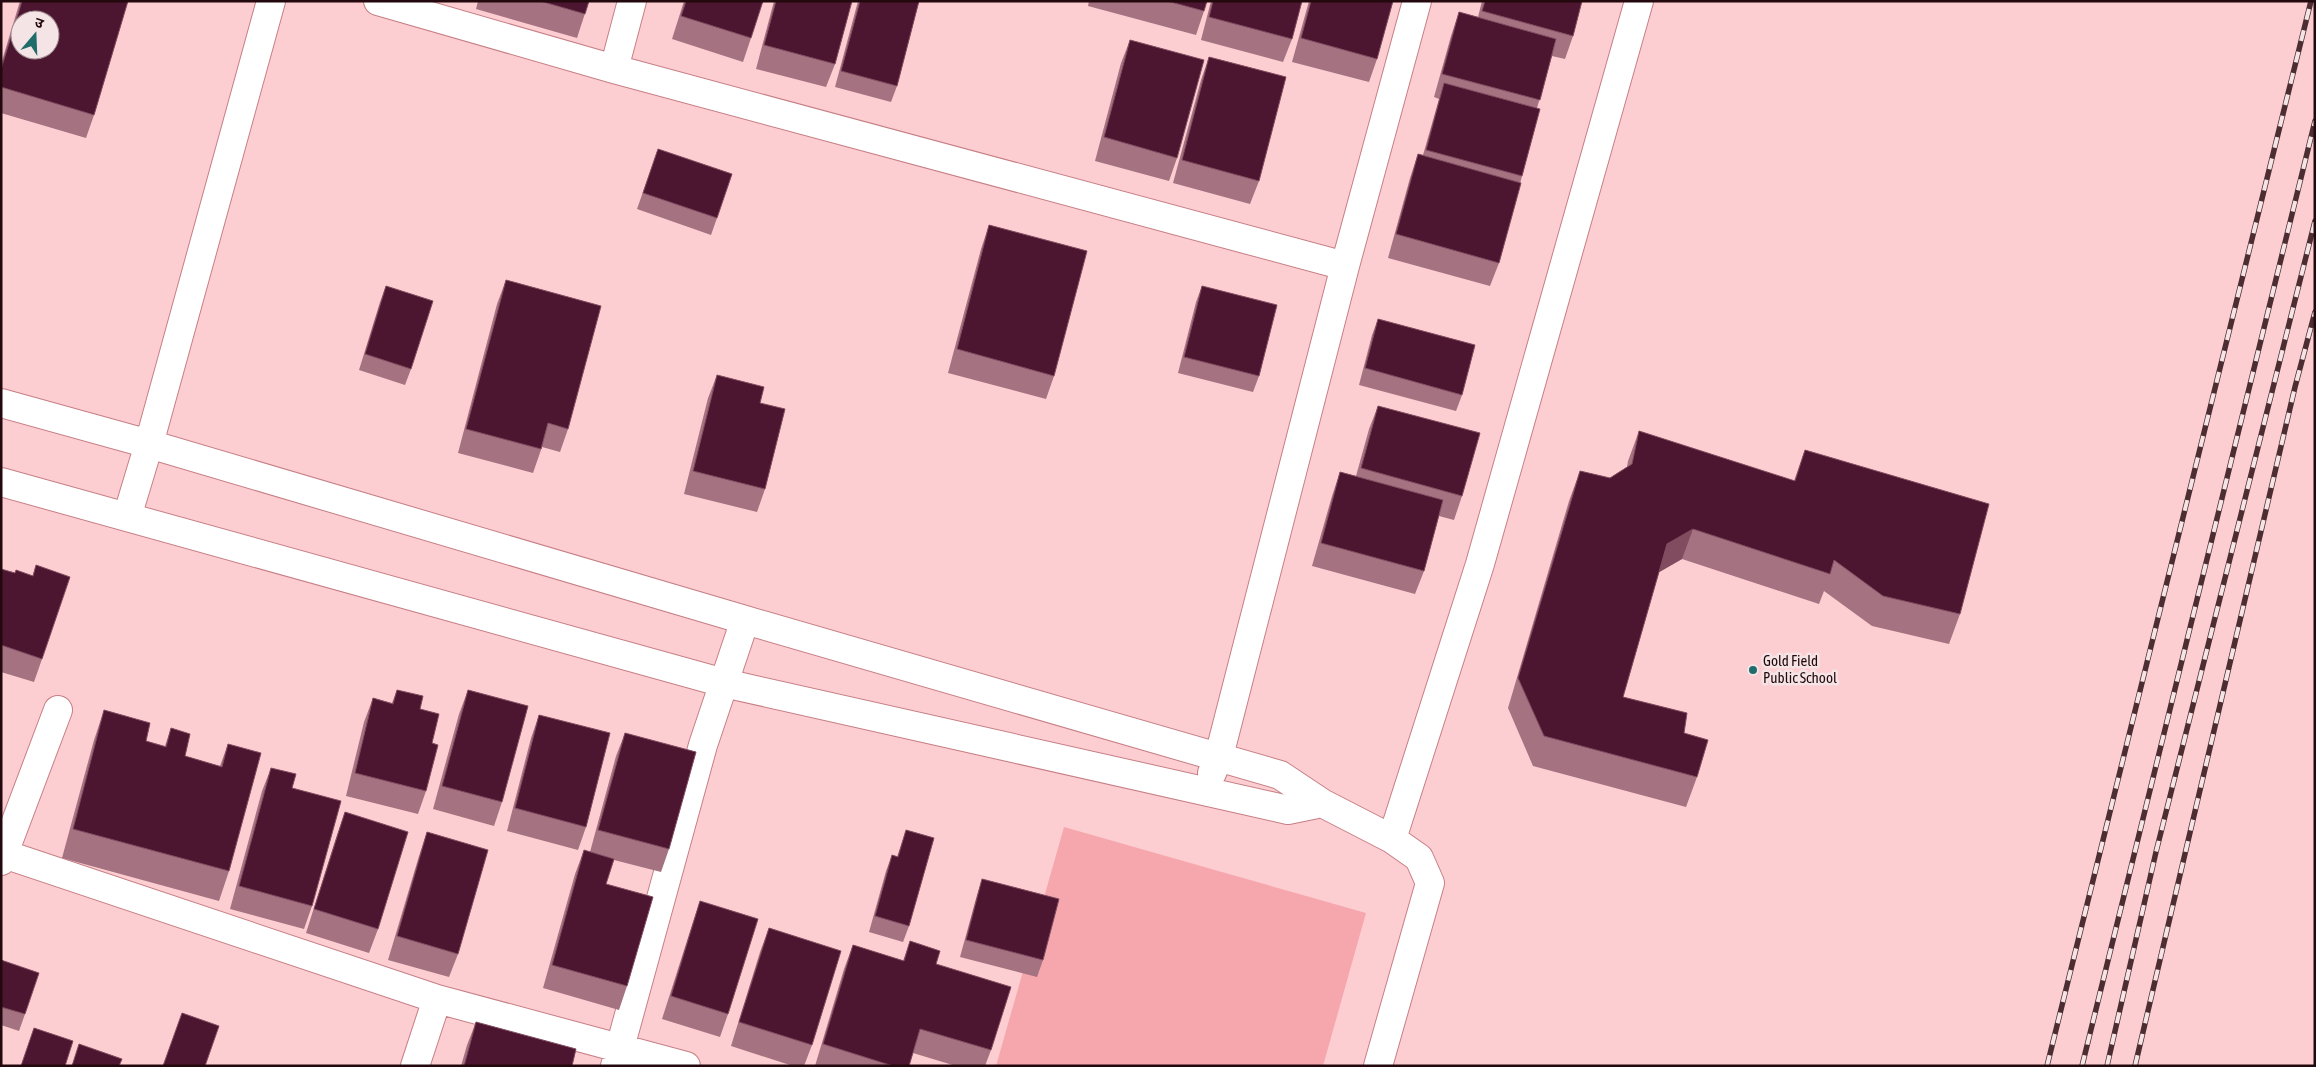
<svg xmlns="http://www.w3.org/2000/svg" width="2316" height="1067" font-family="'Asap Condensed','Noto Sans Devanagari',sans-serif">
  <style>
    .green { fill: #f6a7ae }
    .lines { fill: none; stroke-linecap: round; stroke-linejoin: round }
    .minor-casing { stroke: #c67f85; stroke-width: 30 }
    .minor { stroke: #fff; stroke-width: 28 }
    .rail-casing { stroke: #4c2e32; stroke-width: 5.5 }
    .rail { stroke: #f4e4e5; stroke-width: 4; stroke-dasharray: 11; stroke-linecap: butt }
    .wall { fill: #a47280 }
    .shaded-wall { fill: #814c60 }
    .building { fill: #4c1530; stroke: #814c60; fill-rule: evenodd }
    .poi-dot { fill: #206c6b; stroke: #f4e4e5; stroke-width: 2 }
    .labels { text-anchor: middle; stroke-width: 5; stroke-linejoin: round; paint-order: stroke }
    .poi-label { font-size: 15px; fill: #23090d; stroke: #f4e4e5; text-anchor: start }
  </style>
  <rect width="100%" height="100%" fill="#fdced1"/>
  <!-- green -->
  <path class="green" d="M1064,827l302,86 -43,153h-327z"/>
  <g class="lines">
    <defs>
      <path id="minor" d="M378,1l236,68 731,197
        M614,69l18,-68
        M1,403l148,41 596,176 535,155 42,28 70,36 27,19 11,25 -52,183
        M1,482l723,201 564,127 34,-7
        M127,517l22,-73 122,-443
        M1212,773l7,-17 126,-490 72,-265
        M1392,839l88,-275 159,-563
        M4,854l433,145 249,67
        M1,861l57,-151
        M415,1066l22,-67
        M615,1066l88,-321 42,-125"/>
    </defs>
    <!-- minor casing -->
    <use href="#minor" class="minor-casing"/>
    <!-- minor -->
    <use href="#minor" class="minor"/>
    <defs>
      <path id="rail" d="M2047,1066l264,-1065
        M2082,1066l233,-945
        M2107,1066l49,-214 159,-631
        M2135,1066l160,-679 20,-75"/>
    </defs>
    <!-- rail casing -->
    <use href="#rail" class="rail-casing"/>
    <!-- rail -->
    <use href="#rail" class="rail"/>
  </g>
  <!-- wall -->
  <path class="wall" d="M20,1h108l-34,114 -8,23 -85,-25v-49z
    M478,1h111l-12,37 -101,-29z
    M684,1h79l-12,37 -8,24 -71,-23z
    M774,1h78l-17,63 -9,23 -70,-18z
    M858,1h61l-22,85 -6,16 -56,-15z
    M1089,1h118l-3,10 -8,24 -108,-29z
    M1211,1h91l-10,38 -9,23 -82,-22z
    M1309,1h84l-16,58 -8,23 -77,-20z
    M1482,1h100l-9,35 -8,23 -13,-3 -15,52 -15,68 -23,87 -9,23 -102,-28 22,-80 8,-24 5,1 16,-56 -5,-2 17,-61 8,-24 19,5z
    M1130,40l47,118 -8,23 -74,-20 26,-98z
    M1209,57l50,124 -9,23 -77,-21 28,-103z
    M658,149l59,69 -6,17 -74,-26z
    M989,225l65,151 -8,23 -98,-26 33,-124z
    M506,280l62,149 -8,23 -18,-5 -9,26 -75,-20 39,-149z
    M386,286l25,83 -6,16 -46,-15 21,-68z
    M1202,286l57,90 -6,16 -75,-19 18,-71z
    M1378,319l84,76 -6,16 -97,-26 13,-50z
    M717,375l43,28 5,86 -8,23 -73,-18 24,-96z
    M1378,406l84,90 -8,24 -15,-4 -15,55 -9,23 -103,-28 20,-70 8,-24 16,4 13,-47z
    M1639,431l155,50 11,-31 155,164 -11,30 -77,-18 -48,-35 -5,13 -137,-45 -23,13 -36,125 61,36 13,44 -11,30 -153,-41 -25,-58 61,-207 11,-30 30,7 17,-11 1,-6z
    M1,569l41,90 -8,23 -33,-10z
    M397,690l23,19 12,34 -6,48 -8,23 -72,-18 18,-74 9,-24 19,5z
    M468,690l34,112 -8,24 -61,-17 26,-95z
    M104,710l42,31 19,5 6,-18 14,28 35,10 8,-22 1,127 -10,30 -157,-43 32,-118z
    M539,715l47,112 -8,23 -71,-19 24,-93z
    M625,733l44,116 -8,23 -47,-12 -8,24 21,102 -8,24 -76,-22 32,-114 9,-24 6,2 26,-96z
    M271,768l21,20 20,118 -8,23 -74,-20 32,-118z
    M345,812l33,117 -9,24 -63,-20 31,-98z
    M906,830l3,96 -6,16 -34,-10 17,-61 6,-16 5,2z
    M427,832l31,122 -9,23 -61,-17 31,-104z
    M982,879l61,81 -6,17 -77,-20 17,-62z
    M700,901l28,113 -8,23 -58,-18 30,-94z
    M769,928l43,117 -8,21h-11l-62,-20 29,-94z
    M910,941l26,23 55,86 -6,16h-29l-43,-13 -4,13h-94l29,-97 9,-24 50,16z
    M1,960l24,54 -6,17 -18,-6z
    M476,1022l96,44h-111l6,-21z"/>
  <!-- shaded-wall -->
  <path class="shaded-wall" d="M1693,529l-11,30 -26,15 11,-30z"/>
  <!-- building -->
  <path class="building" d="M22,1h106l-34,114 -93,-28v-18zM20,20h30v30h-30z
    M540,1h49l-4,13z
    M686,1h77l-12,37 -70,-22z
    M776,1h76l-17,63 -71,-19z
    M860,1h59l-22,85 -56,-15z
    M1167,1h40l-3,10z
    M1213,1h89l-10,38 -83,-22z
    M1311,1h82l-16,58 -76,-21z
    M1485,1h97l-9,35 -91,-25z
    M1459,12l97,27 -16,61 -98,-26z
    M1130,40l74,20 -27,98 -73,-21z
    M1209,57l77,20 -27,104 -77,-21z
    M1444,83l96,26 -18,67 -96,-26z
    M658,149l74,25 -15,44 -74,-25z
    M1418,154l103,29 -22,80 -103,-29z
    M989,225l98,26 -33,125 -97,-27z
    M506,280l95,26 -33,123 -20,-6 -7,26 -75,-20z
    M386,286l47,15 -22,68 -46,-15z
    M1202,286l75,19 -18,71 -75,-19z
    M1378,319l97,26 -13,50 -97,-27z
    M717,375l47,12 -4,16 25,6 -20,80 -72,-18z
    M1378,406l102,27 -18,63 -101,-28z
    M1639,431l156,50 10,-31 184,54 -29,110 -77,-18 -49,-36 -4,14 -137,-45 -26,15 -44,153 64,16 -3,20 24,7 -11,37 -153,-41 -26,-58 62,-207 30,7 22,-14z
    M1340,472l103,28 -19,71 -103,-28z
    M36,565l34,12 -28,82 -41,-14v-76l14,4 1,-3 17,6z
    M397,690l26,6 -3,13 19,5 -7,29 6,2 -12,46 -71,-18 18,-75 20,6z
    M468,690l60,16 -26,96 -60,-16z
    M104,710l46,13 -4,18 20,6 5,-19 19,6 -5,22 37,11 6,-23 33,9 -32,118 -156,-42z
    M539,715l71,18 -24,94 -71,-19z
    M625,733l71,19 -27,97 -71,-19z
    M271,768l25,6 -4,14 49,13 -29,105 -73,-20z
    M345,812l63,20 -30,97 -64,-20z
    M906,830l28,8 -25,88 -34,-10 17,-61 6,2z
    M427,832l61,18 -30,104 -61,-18z
    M584,850l30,9 -8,25 47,13 -26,89 -75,-21z
    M982,879l77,20 -16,61 -77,-20z
    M700,901l58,18 -30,95 -57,-18z
    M769,928l72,23 -29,94 -73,-23z
    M910,941l30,10 -4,13 75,23 -20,63 -71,-21 -11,37h-16l-70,-22 30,-99 51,16z
    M1,960l38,13 -14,41 -24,-7z
    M182,1013l37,13 -14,40h-42z
    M476,1022l100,27 -4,17h-108z
    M34,1028l39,13 -8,25h-44z
    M79,1044l43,15 -3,7h-47z"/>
  <!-- markers -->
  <circle class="poi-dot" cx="1753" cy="670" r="5"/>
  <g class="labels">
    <!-- poi labels -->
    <g class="poi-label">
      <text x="1763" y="666">Gold Field<tspan x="1763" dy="17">Public School</tspan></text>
    </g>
  </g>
  <!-- border -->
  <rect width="2316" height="1067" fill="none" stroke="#23090d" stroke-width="5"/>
  <!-- north arrow -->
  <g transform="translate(35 35) rotate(19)"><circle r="24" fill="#f4e4e5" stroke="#a08c8f"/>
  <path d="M0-4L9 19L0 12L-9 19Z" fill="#206c6b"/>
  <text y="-8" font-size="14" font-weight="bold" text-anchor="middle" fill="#23090d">उ</text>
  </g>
</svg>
